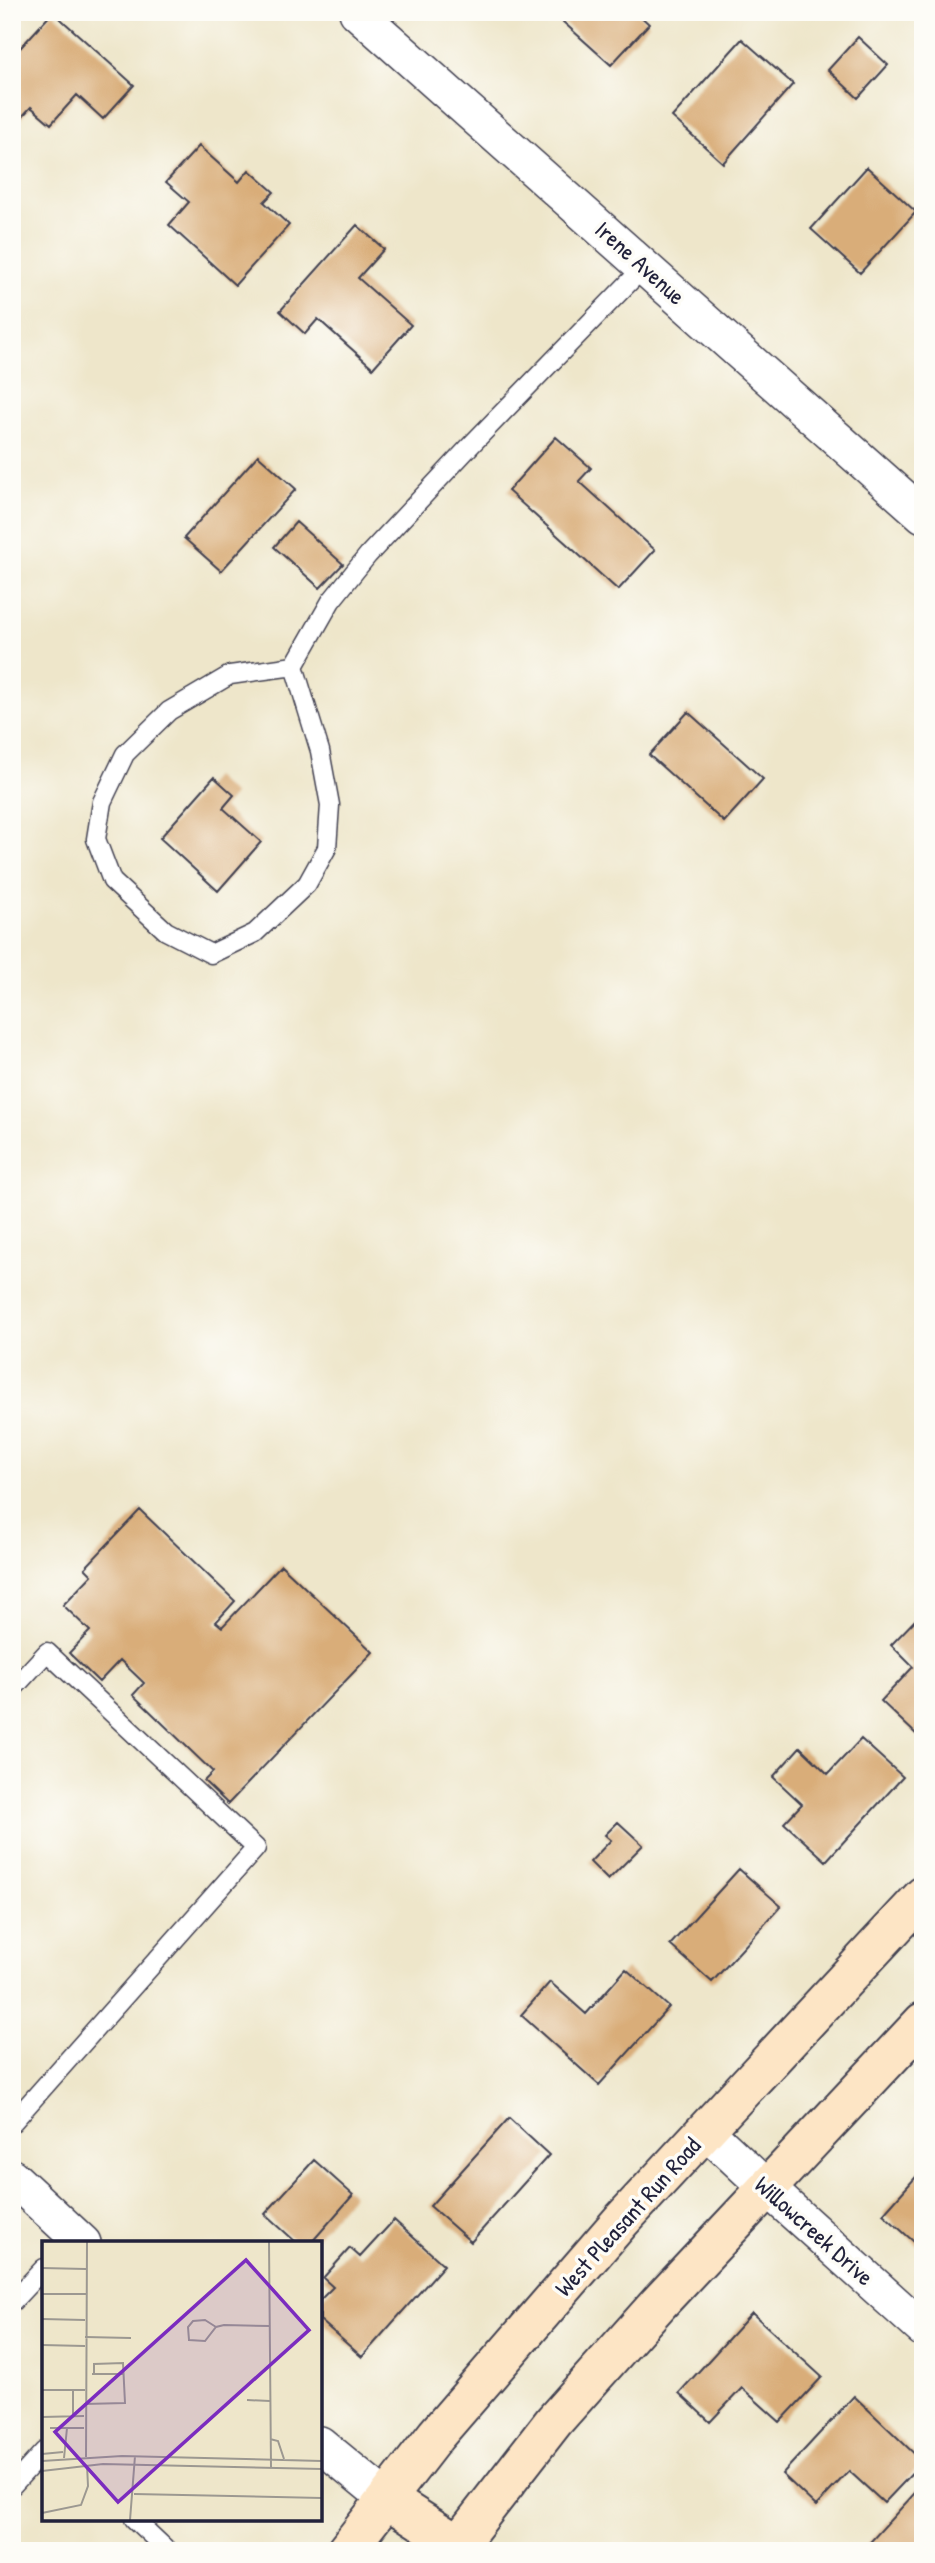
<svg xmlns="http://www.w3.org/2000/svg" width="935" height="2563" font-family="'Patrick Hand',sans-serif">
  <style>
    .building { fill: #d9ad79 }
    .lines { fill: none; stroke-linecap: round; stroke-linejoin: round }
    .lane-casing { stroke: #413f50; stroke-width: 21 }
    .street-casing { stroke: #413f50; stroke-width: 38 }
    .secondary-casing { stroke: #413f50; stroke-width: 42 }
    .lane { stroke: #fff; stroke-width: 18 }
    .street { stroke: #fff; stroke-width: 35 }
    .secondary { stroke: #fde5c5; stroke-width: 38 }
    .labels { text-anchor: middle; stroke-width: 7; stroke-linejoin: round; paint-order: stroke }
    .street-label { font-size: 24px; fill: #22223b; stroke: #fdfcf7 }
    .inset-road { fill: none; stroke: #9c9891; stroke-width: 2 }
    .view { fill: #7b2cbf; fill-opacity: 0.15; stroke: #7b2cbf; stroke-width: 3.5 }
    .inset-edge { fill: none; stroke: #22223b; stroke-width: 3.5 }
  </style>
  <rect width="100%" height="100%" fill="#fdfcf7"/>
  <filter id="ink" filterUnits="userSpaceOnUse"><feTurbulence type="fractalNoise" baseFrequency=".0143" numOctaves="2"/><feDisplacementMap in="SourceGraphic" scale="14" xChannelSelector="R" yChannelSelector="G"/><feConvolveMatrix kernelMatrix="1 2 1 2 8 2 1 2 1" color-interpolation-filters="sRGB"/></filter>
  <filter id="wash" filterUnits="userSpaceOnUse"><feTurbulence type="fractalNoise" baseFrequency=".00686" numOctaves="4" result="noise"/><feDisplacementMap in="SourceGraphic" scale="28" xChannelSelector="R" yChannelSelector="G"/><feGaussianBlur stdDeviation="1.57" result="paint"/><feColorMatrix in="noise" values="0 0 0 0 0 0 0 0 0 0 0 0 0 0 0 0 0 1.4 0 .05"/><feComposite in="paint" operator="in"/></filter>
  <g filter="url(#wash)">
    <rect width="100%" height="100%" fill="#eee6ca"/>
    <g id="blocks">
      <!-- building -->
      <path class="building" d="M53,12l81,73 -31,34 -26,-24 -26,29 -20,-17 -12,13 -7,-6v-57z
        M552,12h84l13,12 -38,41z
        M858,37l30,28 -30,33 -30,-28z
        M742,39l51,45 -70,79 -51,-46z
        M199,146l40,36 10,-12 25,22 -10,10 25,23 -54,60 -66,-60 20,-23 -23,-20z
        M867,167l49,45 -56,61 -49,-44z
        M357,225l27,24 -26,29 53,47 -38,43 -55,-49 -13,15 -25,-23z
        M556,437l35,31 -12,13 76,69 -37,40 -110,-99z
        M258,455l38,34 -75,82 -37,-33z
        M296,522l47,42 -23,24 -46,-41z
        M688,712l75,67 -39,43 -75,-67z
        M214,777l20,18 -11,13 38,34 -43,49 -58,-53z
        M140,1510l95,91 -19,21 6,5 59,-62 92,87 -145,152 -24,-23 9,-9 -80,-77 11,-12 -24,-23 -21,22 -30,-29 21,-22 -27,-26 29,-30 -7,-7z
        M921,1614l2,2v113l-6,6 -36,-34 32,-34 -22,-22z
        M861,1739l42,38 -77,84 -42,-38 18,-19 -29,-27 27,-30 28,27z
        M618,1822l25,23 -35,35 -18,-18 21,-22 -6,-5z
        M739,1869l42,37 -69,76 -42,-37z
        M626,1969l43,38 -70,78 -78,-70 29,-33 36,32z
        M509,2118l40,37 -78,87 -41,-36z
        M314,2160l39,35 -42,48h-14l-32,-29z
        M923,2169v81l-40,-36z
        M394,2220l50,45 -82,92 -42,-37v-20l13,-13 -10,-9 27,-30 10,9z
        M752,2313l70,64 -42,45 -38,-34 -32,34 -31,-29z
        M854,2396l69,66 -39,41 -35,-32 -33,35 -34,-32z
        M923,2484v67h-61z"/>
    </g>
  </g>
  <g filter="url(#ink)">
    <use href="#blocks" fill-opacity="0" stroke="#413f50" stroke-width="2"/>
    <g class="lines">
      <defs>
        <path id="lane" d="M294,666l-64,9 -61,36 -44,43 -23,48 -6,37 16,42 54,50 45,23 44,-21 52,-49 20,-36 3,-43 -10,-54 -26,-85 37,-65 37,-46 104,-111 172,-177
          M12,1690l35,-38 209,196 -244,275
          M12,2302l32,-34
          M12,2486l32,-35
          M134,2519l34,32"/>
        <path id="street" d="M357,12l566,503
          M706,2131l62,58 155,140
          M12,2177l71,66
          M320,2444l67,55"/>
        <path id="secondary" d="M387,2499l70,45
          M346,2551l90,-116 185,-214 302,-325
          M453,2551l101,-130 105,-118 264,-281"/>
      </defs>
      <!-- lane casing -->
      <use href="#lane" class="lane-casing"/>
      <!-- street casing -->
      <use href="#street" class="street-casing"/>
      <!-- secondary casing -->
      <use href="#secondary" class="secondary-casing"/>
      <!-- lane -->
      <use href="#lane" class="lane"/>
      <!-- street -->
      <use href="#street" class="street"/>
      <!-- secondary -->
      <use href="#secondary" class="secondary"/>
    </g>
  </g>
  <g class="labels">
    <!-- street labels -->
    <g class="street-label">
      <text transform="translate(640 263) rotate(42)" y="8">Irene Avenue</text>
      <text transform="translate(628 2217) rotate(-48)" y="8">West Pleasant Run Road</text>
      <text transform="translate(814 2231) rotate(42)" y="8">Willowcreek Drive</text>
    </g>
  </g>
  <!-- overview -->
  <g transform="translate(42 2241)">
    <rect width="280" height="280" fill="#eee6ca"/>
    <path class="inset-road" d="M227,1l2,225M0,27l44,1M0,53h44M0,78l43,1M174,86l-11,-7 -12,1 -5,6 1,13 16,1 11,-14 8,-2 46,1M43,96l46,1M0,104l43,1M50,133h31M0,149h43M205,159l23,1M42,163l41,-1 -2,-40 -29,1v10M31,175v-26M0,176l42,-1M8,187h34M228,198l8,2 6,18M0,213v-37M0,213l21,-2M44,216l1,-215M22,217l3,-30M0,220l80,-5 200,5M0,230l61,-7 219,5M92,253l188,4M0,272l39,-8 7,-19 -1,-21M88,279l5,-64"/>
    <path class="view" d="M204,19l63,70 -191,172 -63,-70z"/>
    <rect width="280" height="280" class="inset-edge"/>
  </g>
  <!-- margin -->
  <rect width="935" height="2563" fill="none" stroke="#fdfcf7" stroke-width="42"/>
</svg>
